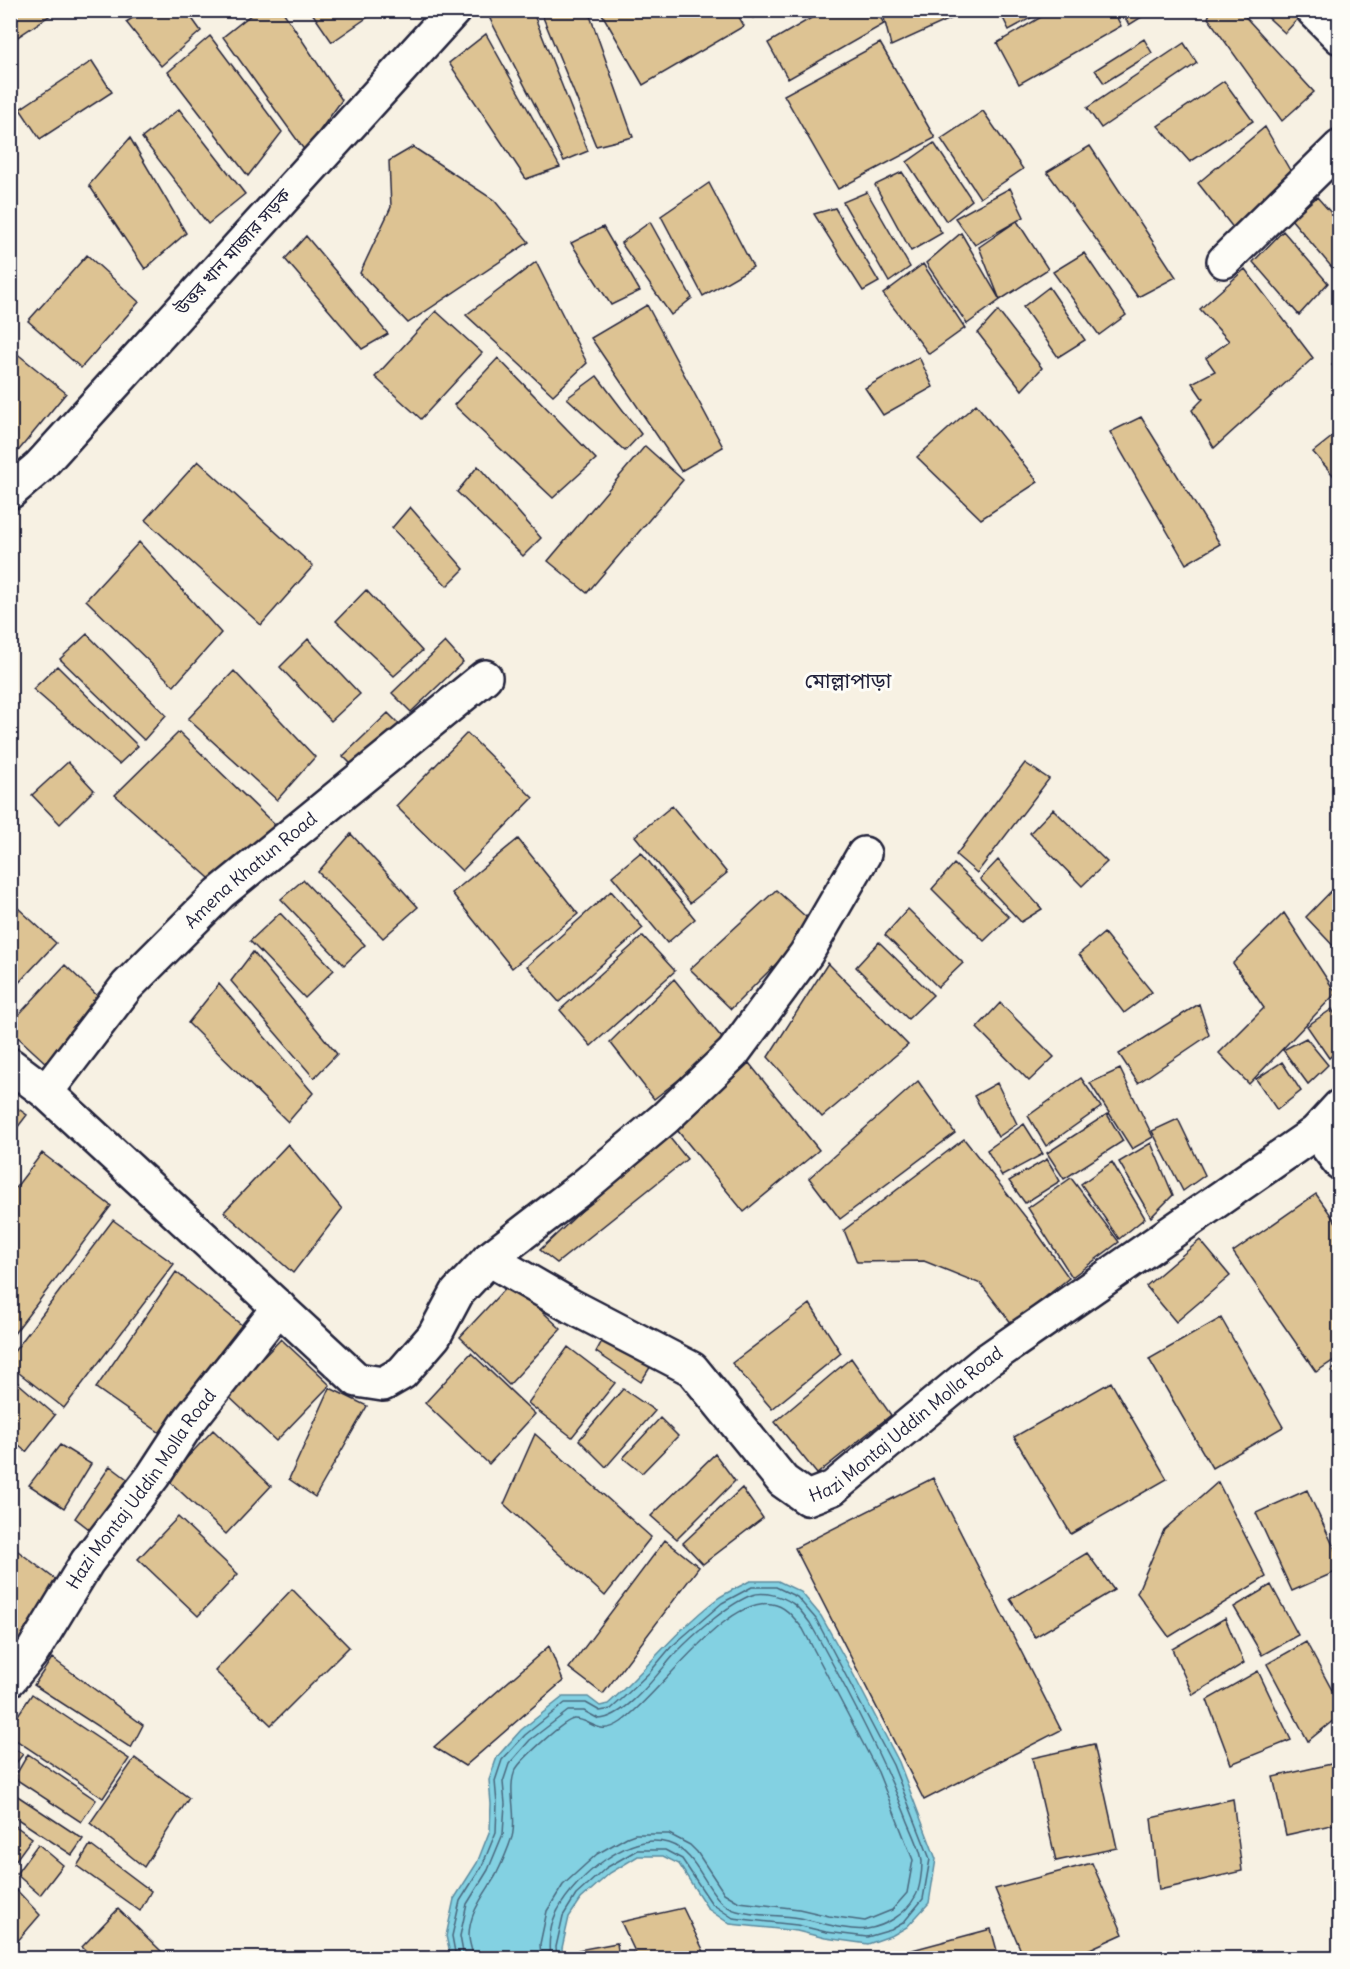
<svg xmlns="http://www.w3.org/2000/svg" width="1350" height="1969" font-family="Delius,'Noto Sans Bengali',sans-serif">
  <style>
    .water { fill: #83d1e2; stroke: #5c8b9f; stroke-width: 1.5 }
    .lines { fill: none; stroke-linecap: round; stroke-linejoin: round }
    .shore { stroke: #49687e; stroke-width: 1.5 }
    .building { fill: #ddc393; stroke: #22223b; stroke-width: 1.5 }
    .minor-casing { stroke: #22223b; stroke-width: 38 }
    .minor { stroke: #fdfcf7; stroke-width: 33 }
    .labels { text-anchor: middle; stroke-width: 6; stroke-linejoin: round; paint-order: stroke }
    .street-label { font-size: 18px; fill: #22223b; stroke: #fdfcf7 }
    .quarter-label { font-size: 21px; fill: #22223b; stroke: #fdfcf7 }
  </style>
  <rect width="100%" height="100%" fill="#f7f1e3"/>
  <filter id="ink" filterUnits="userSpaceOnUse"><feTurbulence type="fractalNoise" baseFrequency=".0167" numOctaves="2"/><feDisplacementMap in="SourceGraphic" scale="12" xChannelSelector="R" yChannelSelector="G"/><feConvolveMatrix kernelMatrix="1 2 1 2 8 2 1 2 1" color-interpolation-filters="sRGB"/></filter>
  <g filter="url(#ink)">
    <!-- water -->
    <path class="water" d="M750,1581h28l23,11 20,24 27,48 51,98 37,97 -7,44 -22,24 -14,8 -25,9 -43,-6 -28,-7 -67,-7 -22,-15 -29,-45 -16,-8h-25l-28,17 -29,26 -12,18 -7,31 1,10h-112l-5,-22 8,-37 23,-36 13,-33 1,-26 -2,-24 8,-23 24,-27 42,-33h25l12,9 8,-2c38,-34 68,-74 109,-105 10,-7 22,-12 33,-18z"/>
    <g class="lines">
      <!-- shore -->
      <path class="shore" d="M456,1958l-4,-22 8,-35 22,-35 14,-34 1,-28 -2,-23 7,-21 23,-25 40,-32h21l14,8 11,-2 11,-10 28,-27 21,-25 51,-44 30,-16h24l21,10 19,22 77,146 37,94 -7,40 -20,24 -12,7 -24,7 -41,-5 -29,-7 -64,-7 -21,-14 -30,-45 -17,-9h-28l-31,18 -30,27 -13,21 -7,31 1,11
        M464,1958l-4,-22 7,-32 21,-34 15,-36 2,-30 -2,-22 6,-18 21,-24 38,-29h16l15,8c28,-2 58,-45 76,-65 17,-18 54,-51 77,-59 12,-4 30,1 40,8 7,4 13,14 18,20 36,64 70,128 97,196 4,11 15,32 15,43 0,9 -2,28 -7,35 -9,17 -29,29 -48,32 -18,3 -48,-7 -67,-11 -20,-4 -42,-1 -63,-7 -32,-9 -34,-57 -69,-68 -39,-12 -93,35 -110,67 -8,13 -10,34 -8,48
        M473,1958c0,-7 -4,-14 -4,-22 0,-24 16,-42 27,-61 6,-12 12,-26 16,-38 6,-21 -6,-50 4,-68 6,-10 48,-49 58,-50 16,-1 24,19 47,3 38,-26 103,-126 151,-118 14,2 22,14 31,25l75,143 35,88 -6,33 -15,17 -27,11 -36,-5 -30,-7 -60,-7 -15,-9 -27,-41 -7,-7 -21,-11h-34l-8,3 -30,17 -34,31 -16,26 -7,33 1,14"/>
    </g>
    <!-- building -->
    <path class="building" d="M10,10h48l-48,32z
      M146,10h40l15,21 -40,35 -35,-44z
      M257,10h25l60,90 -37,51 -82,-114z
      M310,10h68l-46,32z
      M502,10h30l56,141 -24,10 -74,-142z
      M540,10h48l45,127 -37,9z
      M608,10h127l9,16 -101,59 -41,-71z
      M748,10h18l-13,8z
      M825,10h51l8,14 -96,55 -20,-36z
      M882,10h88l-79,36z
      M999,10h46l-36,20z
      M1053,10h60l8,16 -102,58 -22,-41z
      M1121,10h32l-24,15z
      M1211,10h28l75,82 -32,29 -74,-103z
      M1260,10h44l1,1 -20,22z
      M486,34l74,133 -34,12 -77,-116z
      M210,36l72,96 -34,44 -80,-104z
      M1144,39l8,14 -48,30 -9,-13z
      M880,43l55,95 -97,51 -54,-94z
      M1184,43l13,20 -96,65 -14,-20z
      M92,61l20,31 -72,47 -20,-30z
      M1224,81l29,40 -63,41 -32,-36z
      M179,109l66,85 -37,30 -66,-86z
      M983,111l40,58 -43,29 -39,-59z
      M1265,127l34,59 -61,48 -40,-51z
      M130,138l56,95 -41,36 -56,-84z
      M934,143l38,57 -26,21 -39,-59z
      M1090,146l86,131 -38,20 -91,-125z
      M413,147l81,53 35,42 -121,81 -48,-50 31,-66 -2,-46z
      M902,172l40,61 -31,18 -36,-66z
      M709,183l44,84 -50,29 -42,-80z
      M1010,188l14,29 -49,28 -20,-27z
      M867,192l43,75 -21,15 -46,-80z
      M1317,197l23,26v54l-49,-58z
      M835,208l44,74 -16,9 -49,-77z
      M1017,221l31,48 -48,31 -21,-53z
      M650,222l42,76 -21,17 -50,-72z
      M603,227l37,64 -29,14 -40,-62z
      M1283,231l45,52 -29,32 -46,-53z
      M961,233l39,67 -33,24 -41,-61z
      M306,236l82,98 -26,15 -77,-90z
      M1084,253l42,62 -27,20 -46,-63z
      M87,255l52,47 -58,66 -53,-47z
      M536,262l51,101 -34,32 -87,-80z
      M923,264l42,64 -36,26 -46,-60z
      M1245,269l68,89 -99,90 -22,-38 11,-11 -11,-16 23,-12 -9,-13 23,-17 -29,-32z
      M1049,287l36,53 -27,17 -35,-50z
      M647,305l76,142 -42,24 -90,-133z
      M436,311l46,42 -61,66 -46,-42z
      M998,311l44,57 -20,22 -44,-57z
      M10,348l56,45 -56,68z
      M919,357l14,30 -50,28 -18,-27z
      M498,358l98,101 -43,39 -99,-93z
      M1340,358v15l-8,-8z
      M597,376l44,58 -16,17 -58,-53z
      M976,404l62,78 -57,37 -64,-62z
      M1141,417l79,127 -34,20 -76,-132z
      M1332,437l8,9v37l-27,-31z
      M645,446l38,34 -96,113 -39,-32z
      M198,461l115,105 -52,59 -116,-105z
      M478,466l63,72 -18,18 -66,-64z
      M410,507l54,62 -17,17 -55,-58z
      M139,542l82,91 -47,53 -88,-86z
      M366,590l56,61 -28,25 -58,-55z
      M87,634l79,81 -22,25 -84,-81z
      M308,639l52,55 -29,27 -51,-54z
      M445,642l18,20 -52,50 -19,-19z
      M57,666l81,80 -19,18 -86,-75z
      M234,671l81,86 -38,43 -89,-81z
      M388,713l15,15 -45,43 -15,-15z
      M179,732l96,93 -58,60 -102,-90z
      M467,733l66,65 -71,73 -66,-65z
      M68,762l26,28 -34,34 -28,-29z
      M1025,763l24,16 -72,94 -21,-18z
      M672,806l55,67 -37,30 -55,-67z
      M1053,809l54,53 -25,24 -52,-53z
      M351,834l67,73 -35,31 -65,-66z
      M518,839l60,75 -66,54 -60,-75z
      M641,852l54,67 -28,24 -55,-67z
      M998,860l44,49 -21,13 -41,-43z
      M954,864l55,53 -25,24 -52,-52z
      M303,880l62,65 -21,20 -63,-66z
      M1340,882v70h-1l-33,-35z
      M776,890l39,35 -84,84 -41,-40z
      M611,891l32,37 -84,74 -32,-36z
      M18,908l38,35 -46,49v-76z
      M908,909l55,54 -25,24 -53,-52z
      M280,913l54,57 -29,28 -55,-57z
      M1284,913l52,80 -87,91 -30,-31 45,-45 -31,-45z
      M1104,933l48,59 -28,21 -45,-59z
      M643,936l32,35 -84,75 -31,-36z
      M879,942l54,53 -25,24 -52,-52z
      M253,952l84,102 -23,24 -83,-97z
      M828,963l80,82 -86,72 -54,-60z
      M65,965l39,37 -57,62 -37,-34v-6z
      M674,979l52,64 -72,56 -44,-57z
      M219,984l94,109 -25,29 -100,-99z
      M1000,1003l54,54 -25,24 -52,-53z
      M1199,1004l10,31 -71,48 -19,-29z
      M1332,1009l8,15v24l-11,10 -22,-32z
      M1306,1038l22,27 -20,19 -25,-34z
      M1282,1062l19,29 -24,19 -21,-31z
      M749,1063l70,87 -75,62 -71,-87z
      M1120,1069l33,68 -21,12 -42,-66z
      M1081,1078l20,29 -55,39 -18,-30z
      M918,1081l37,52 -115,86 -31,-41z
      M997,1083l20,41 -19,13 -24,-41z
      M10,1103l17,12 -17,22z
      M1107,1114l16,27 -59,38 -17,-26z
      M1178,1119l27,56 -22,16 -31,-60z
      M1024,1124l19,30 -41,22 -15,-26z
      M665,1132l22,27 -130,104 -17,-13z
      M964,1139l67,85 38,54 -57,46 -31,-40 -57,-23 -67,1 -13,-32z
      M1151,1143l22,52 -22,22 -32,-55z
      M288,1144l54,65 -49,64 -69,-61z
      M42,1153l69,53 -101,133v-144z
      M1047,1159l13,22 -35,22 -16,-22z
      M1112,1162l33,56 -26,21 -38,-55z
      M1071,1178l48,64 -47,35 -44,-69z
      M1316,1194l24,34v128l-24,16 -83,-120z
      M113,1220l61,44 -110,144 -54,-42v-9z
      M1200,1240l30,36 -54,46 -30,-36z
      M176,1272l68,55 -78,110 -70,-49z
      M511,1282l50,47 -52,56 -49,-48z
      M810,1304l31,49 -69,56 -40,-46z
      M1221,1318l62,109 -71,41 -63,-109z
      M608,1330l46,31 -13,21 -45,-30z
      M281,1339l49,46 -54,56 -49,-46z
      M568,1347l47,36 -43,54 -44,-34z
      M471,1353l64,61 -46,50 -64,-61z
      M851,1358l40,57 -74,59 -42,-52z
      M1340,1364v19l-9,-12z
      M10,1376l45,39 -29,37 -16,-14z
      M1111,1382l56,97 -96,55 -57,-97z
      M330,1388l37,18 -52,91 -26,-18z
      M623,1389l32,22 -49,56 -27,-27z
      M660,1418l18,18 -36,37 -19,-15z
      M213,1430l58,56 -45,48 -59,-55z
      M535,1434l116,103 -46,59 -101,-92z
      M60,1445l31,19 -27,44 -35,-23z
      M715,1454l20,27 -58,58 -26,-23z
      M110,1466l25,19 -37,51 -23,-18z
      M933,1478l128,252 -137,70 -129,-252z
      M1218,1482l48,95 -97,60 -32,-44 27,-63z
      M742,1488l21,30 -60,46 -20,-21z
      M1307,1490l33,70v10l-48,21 -36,-78z
      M178,1517l60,57 -40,42 -60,-57z
      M665,1540l34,27 -96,127 -34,-26z
      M10,1545l54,41 -52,68 -2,-2z
      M1087,1553l27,37 -79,47 -25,-38z
      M1271,1585l27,50 -36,20 -28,-48z
      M292,1589l57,58 -78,78 -56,-54z
      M1225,1618l19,45 -51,32 -21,-46z
      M1306,1642l34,63v10l-32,26 -41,-77z
      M549,1646l14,35 -98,85 -31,-19z
      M52,1658l91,67 -12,23 -97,-63z
      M1258,1671l33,69 -60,24 -24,-64z
      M32,1694l97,65 -26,39 -93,-62v-9z
      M1094,1744l23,104 -61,13 -24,-103z
      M10,1746l13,8 -13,17z
      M28,1754l68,46 -15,22 -67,-44z
      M135,1758l54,40 -45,69 -54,-44z
      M1340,1762v61l-54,12 -13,-58z
      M10,1791l73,48 -11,16 -62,-41z
      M1233,1799l9,72 -83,19 -8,-72z
      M10,1822l22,16 -22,30z
      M38,1844l25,21 -23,30 -24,-21z
      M90,1845l61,46 -11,20 -63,-45z
      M1092,1863l31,71 -53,24h-46l-29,-69z
      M10,1883l30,32 -24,28 -6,-6z
      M683,1908l24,50h-69l-17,-36z
      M118,1909l45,44 -6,5h-64l-11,-11z
      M991,1929l8,29h-101l-1,-4z
      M617,1943l2,15h-40l-1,-8z"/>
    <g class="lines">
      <defs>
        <g id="minor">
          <path d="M1313,10l27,27"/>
          <path d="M1224,261l116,-114"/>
          <path d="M10,492l29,-25 415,-457"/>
          <path id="s1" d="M10,1065l36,27 311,288 26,4 19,-11 32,-37 23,-43 32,-34 82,47 121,63 91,112 24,17 26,-10 153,-127 330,-229 24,-26"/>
          <path id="s2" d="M46,1092l81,-106 93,-93 265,-216"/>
          <path d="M1316,1132l24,31"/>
          <path d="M489,1259l95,-73 81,-68 68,-65 73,-99 58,-100"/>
          <path id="s3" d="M10,1679l23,-28 54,-89 66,-86 36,-55 90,-114"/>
        </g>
      </defs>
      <!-- minor casing -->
      <use href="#minor" class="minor-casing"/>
      <!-- minor -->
      <use href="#minor" class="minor"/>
    </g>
  </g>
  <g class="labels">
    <!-- street labels -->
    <g class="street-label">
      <text transform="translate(233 252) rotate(-48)" y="6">উত্তর খান মাজার সড়ক</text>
      <text dy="6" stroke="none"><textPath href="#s2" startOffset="303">Amena Khatun Road</textPath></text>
      <text dy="6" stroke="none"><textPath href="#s1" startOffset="1190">Hazi Montaj Uddin Molla Road</textPath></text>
      <text dy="6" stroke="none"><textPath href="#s3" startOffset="231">Hazi Montaj Uddin Molla Road</textPath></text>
    </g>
    <!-- quarter labels -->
    <g class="quarter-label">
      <text x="848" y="688">মোল্লাপাড়া</text>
    </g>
  </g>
  <!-- margin -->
  <rect width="1350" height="1969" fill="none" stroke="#fdfcf7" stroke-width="36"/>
  <rect x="18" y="18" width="1314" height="1933" fill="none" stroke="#22223b" stroke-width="2" filter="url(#ink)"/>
</svg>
